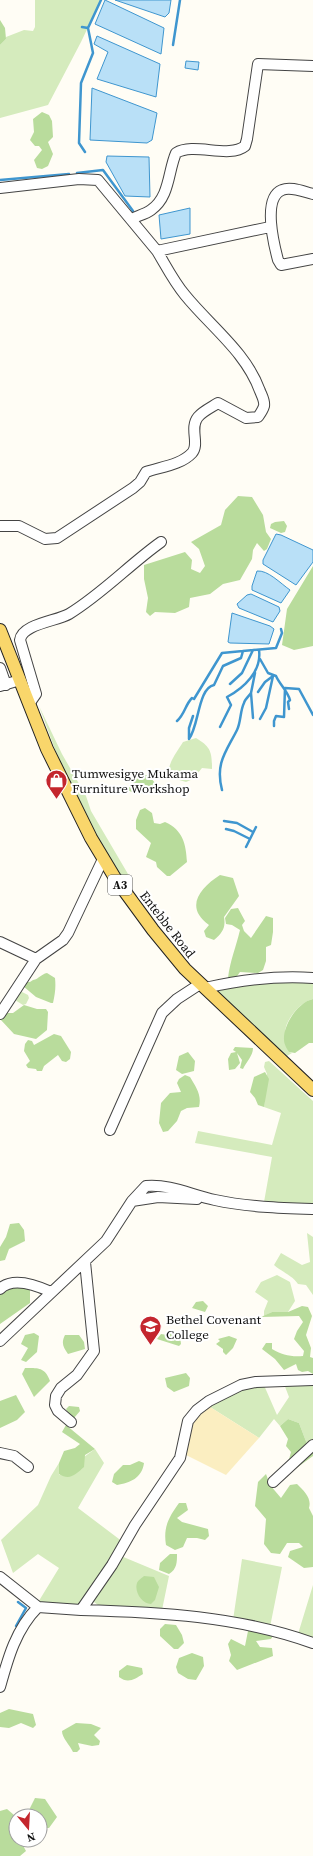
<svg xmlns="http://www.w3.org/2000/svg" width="313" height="1856" font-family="'Source Serif 4',serif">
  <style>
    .green { fill: #d5ebbd }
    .forest { fill: #b9dc9c }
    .sand { fill: #fbeec1 }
    .water { fill: #b9e0f7; stroke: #3f96cf }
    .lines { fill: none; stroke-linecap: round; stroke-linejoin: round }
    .stream { stroke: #3f96cf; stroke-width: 2.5 }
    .minor-casing { stroke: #444; stroke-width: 12 }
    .major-casing { stroke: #222; stroke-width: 14 }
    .minor { stroke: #fff; stroke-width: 10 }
    .major { stroke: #f9d66b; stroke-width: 12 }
    .labels { text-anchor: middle; stroke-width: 4; stroke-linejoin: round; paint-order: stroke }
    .shield { fill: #fff; stroke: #585858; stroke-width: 1 }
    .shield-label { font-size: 12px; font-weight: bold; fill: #111 }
    .poi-label { font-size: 13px; fill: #111; stroke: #fff; text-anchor: start }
    .street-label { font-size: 13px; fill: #111; stroke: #fff }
  </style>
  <rect width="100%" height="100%" fill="#fffdf5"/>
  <!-- green -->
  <path class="green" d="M35,0h66l-20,42 -33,63 -48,13v-73l6,-6v-2l18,-7 9,1 2,-4z
    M39,706l23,48 24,42 5,15 37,63 -5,5 -30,-49 -33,-67z
    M196,738c15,9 16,14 16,31l-10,-1 -9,11 -7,3 -17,-5c-3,-12 8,-25 14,-35z
    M313,980v19c-13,3 -28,21 -28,34 0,6 3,13 4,19l3,1 -5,3 -76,-69 39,-6z
    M20,991l8,4 1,3 -3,6 -3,1 -8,-5z
    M269,1061l44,40v103l-49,-2 8,-45 -77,-14 3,-12 74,14 9,-32 -17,-6 3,-33 -3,-7 1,-5z
    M307,1233l6,4v58l-7,-10 -8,-1c-5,-8 -16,-12 -24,-19l7,-12 21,12 8,-3z
    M277,1275l13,7 5,19 -7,11h-16l-8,4v-5l4,-10 -13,-9 6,-10z
    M263,1383l14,32 12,-18 -5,-13 29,-1v58l-2,2 -4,1 -8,-21 -11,-4 -8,7 -6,-7 -15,19 -49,-31 20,-13z
    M95,1449l9,14 -26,45 45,34 -6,11 -37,50 -6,4 -37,-3 22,-36 -21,-14 -25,19 -12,-33 37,-35 13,-29 8,-13v12z
    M121,1556l48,20 -7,34 -64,-5 -4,-3 -1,-7z
    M242,1559l40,8 -12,60 -37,-7z
    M313,1585v55l-15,-6z"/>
  <!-- forest -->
  <path class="forest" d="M0,20l5,8 1,11 -6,6z
    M42,112l7,3 3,6 1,16 -5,5 5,12 -5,12 -6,3 -5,-1 -3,-8 8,-10 -3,-4h-4l-5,-6 4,-8 -1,-13z
    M238,496l14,1 11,18 3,17 5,7 -4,10 -3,2 -7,-8 -4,7 -1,9 -12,21 -17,4 -13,10 -20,4 -1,9 -14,6 -20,-1 -5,4 -4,-4 2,-14 -4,-19v-14l41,-13 7,8 -1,9 9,4 5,-7 -6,-17 -8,-7 30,-17 4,-15z
    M284,521l3,5 -2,6 -4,1 -11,-5 1,-4 4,-2z
    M313,566v80l-19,4 -12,-5 5,-36z
    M141,774l8,2 7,8c-6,10 -19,12 -28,6l3,-8z
    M145,808l7,5 2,10 6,1 5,-2c18,8 21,22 22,40l-17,14h-3l-10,-9 -1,-5 -10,-5 5,-14 -15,-14v-9l4,-10z
    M220,875l13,3 6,18 -15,21c2,11 -2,16 -10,23l-8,-3 -2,-6 5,-6c-25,-18 -9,-37 11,-50z
    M238,908l7,13 -3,4 2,6 7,7 15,-22 7,2v14l-2,13 -5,2v14l-3,9 -5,3 -18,-1 -5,7 -7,-1c2,-17 8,-31 12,-48l-8,-5 -6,-1 -1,-6 6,-9z
    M47,973l8,5c1,9 0,16 -2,25h-2l-15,-6 -13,-11 2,-4h5l3,-2c6,-1 8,-6 14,-7z
    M313,999v44h-4l-14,10 -6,-1c-2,-3 -5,-8 -5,-12 -1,-15 14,-38 29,-41z
    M24,1005l13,4h9l2,3 -1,18 -11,9 -22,-5 -14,-15 3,-6h10z
    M54,1034l7,2 10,16 -1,7 -4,3 -4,-1 -4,-6 -14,11 -2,5h-5l-1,-2 -8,-1 -2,-3 4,-4 -6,-10 1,-7 3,-4 4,1 2,4z
    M235,1047l18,1c0,8 -7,14 -10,21l-3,-1 2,-8 -5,-7 3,10 -5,6 -6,1 -1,-11 3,-6 5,-1 -3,-2z
    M188,1052l7,9 -1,10 -12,3 -6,-4 3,-14z
    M265,1072l4,7 -5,28 -6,-2 -3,-7 -5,-6 4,-15z
    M185,1075l5,2c6,10 12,18 9,30l-12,1 -6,3 -4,10 -9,10 -5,1 -4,-9 2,-20 9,-10 11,-1 -4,-9 2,-4z
    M19,1223l5,7 1,11 -16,8 -4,11 -5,1v-14l6,-10 4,-13z
    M30,1284v19l-30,21v-29l2,-5z
    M203,1301l5,5 -3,6 -13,-4 4,-6z
    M302,1306l6,1 4,9 -6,19 5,13 -1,9 3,1v16l-5,-3 -6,1 -4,-2 -2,-6 -12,6 -9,-11 -13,-10 4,-6h6v6c10,6 19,8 31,7l1,-5 -10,-12 3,-8 6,-9 -4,-6 -38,1 11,-5h16z
    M171,1331l9,5 1,8 -2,2 -22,-7 4,-5 6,1z
    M34,1333l5,3 -2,16 -11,10 -5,-2 7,-12 -7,-4 4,-9z
    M65,1335h14l5,7 1,7 -17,5c-5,-7 -7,-11 -3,-19z
    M229,1336l8,3 -4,9 -7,7 -3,-3v-3l-7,-5 4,-3 -2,-2z
    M25,1368c13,0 20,-1 25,13l-16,16 -12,-23z
    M186,1373l4,5 -1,8 -15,6 -7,-5 -2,-9z
    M16,1395l9,17 -8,8 -17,8v-27z
    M69,1406l10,1 1,4 -6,7 -3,-1 -5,-8z
    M288,1419l11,4 8,21 6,-1v13l-18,13 -8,-2 4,-15 -5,-6 2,-7 -8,-13z
    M66,1425l29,24 -10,6 -1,12c-8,7 -14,14 -25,7v-11l5,-12 11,-3 5,-4 -18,-12z
    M139,1461l5,2c-2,15 -14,20 -27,22l-5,-3 2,-8 9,-9h7z
    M266,1474l4,11 11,13 9,-13 7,-1c7,7 15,14 12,24l4,8v51l-9,1 -16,-11 2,-6 13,-4 -4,-4h-12l-7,11 -9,-1 -7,-9 2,-25 -11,-13 3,-24z
    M179,1503h7l2,7 -11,8 5,4 26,7 1,7 -4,4 -8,-2h-10l-4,9 -8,3 -9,-5c-3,-18 3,-28 13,-42z
    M170,1554h7c0,8 0,15 -8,20l-10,-4 1,-7z
    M144,1576l10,1 5,10 -4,13 -4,4c-9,0 -17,-12 -14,-21 1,-3 5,-5 7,-7z
    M165,1624l11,1 6,10 2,8 -6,6h-4l-14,-13v-7z
    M257,1624l17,10 -3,5 -15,2 4,6 12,1 1,8 -36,14 -8,-9 2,-6 -3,-11 3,-5 14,7 3,-15z
    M192,1653l11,4 1,9 -8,14 -8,-1 -10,-6 -2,-6 3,-9z
    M127,1665l15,3 1,6c-8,5 -15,10 -24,3v-6z
    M9,1709l24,5 3,11 -3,3 -12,-5 -12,5 -9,-1v-14z
    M76,1723l15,1 10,4 -7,7 6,6 -1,4 -7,1 -14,-3 2,6 -3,3h-4c-3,-7 -11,-14 -11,-21z
    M35,1798l10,1 12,18 -8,11h-9v-12h-12l-1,-2z
    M7,1809l7,6 -2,6 4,3v16h4l6,11 -6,5h-20v-45z"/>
  <!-- sand -->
  <path class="sand" d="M210,1407l49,31 -33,37 -40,-20 4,-28 5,-9z"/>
  <!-- water -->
  <path class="water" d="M105,0l59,28 -3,26 -66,-30z
    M115,0h56l-2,13 -4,4z
    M97,36l63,28 -4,33 -59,-18 11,-27 -14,-8z
    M186,61l13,1 -1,8 -13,-2z
    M92,88l65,25 -5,27 -5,3 -57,-3z
    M107,156l42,1 1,40 -25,-1 -19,-34z
    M190,208v26l-29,5 -2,-24z
    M276,534l5,1 32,15v12l-17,23 -33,-21v-4z
    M257,571c11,-1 23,12 33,19l-9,13 -29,-13v-4z
    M251,594l28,13 1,4 -7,11 -34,-14 -2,-4 10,-9z
    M232,613l38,13 4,3 -5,15 -39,-1 -2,-1z"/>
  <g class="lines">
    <!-- stream -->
    <path class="stream" d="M82,27l6,1 13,-28
      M173,45l7,-45
      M85,152l-6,-9 2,-60 12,-30 -5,-25
      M77,173l26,-3 30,41
      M0,180l69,-6
      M260,659l8,14 8,3c4,9 11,14 14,24l-2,2 1,7
      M230,684l12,-11 11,-23
      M258,692l7,-10 8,-6
      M193,716l-4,12v11c10,-13 9,-51 25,-54l9,-19 18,-8 2,-7
      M253,718l-2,-25 4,-20
      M260,719l6,-11 7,-32
      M177,721c8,-7 8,-16 15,-23l2,1 28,-46 54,-5 6,-15 -1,-4
      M274,726v-5l2,-5 8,1 1,-29 14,1 14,26
      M220,727l11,-22 -4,-8c17,-9 35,-26 32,-47
      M222,790c-7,-27 4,-38 15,-60 4,-8 3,-19 7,-27 1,-4 5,-7 7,-10
      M224,821l13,2 16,9
      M226,829l8,2 16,8
      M246,847l10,-20
      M16,1626l10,-18 -8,-6"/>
    <defs>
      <path id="minor" d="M0,188l79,-9 19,1 59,71 113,-24
        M313,194c-9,-2 -22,-8 -31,-4 -20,8 -8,55 -4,70l3,5 32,-6
        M131,219c6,-3 15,-5 20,-9 19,-13 17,-39 25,-57 18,-11 53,6 69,-7l2,-7 11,-75 55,2
        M0,526h19l26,13 12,-1 76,-50 7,-6 6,-10c14,-5 35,-7 46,-19 8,-9 -3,-25 6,-36 5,-6 14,-10 20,-14l28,15 12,-1c2,-3 5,-7 6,-11 1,-5 -2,-10 -4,-15 -14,-39 -49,-64 -75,-96 -11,-13 -19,-29 -28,-44
        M0,668l6,17
        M0,686l20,-6
        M29,704l7,-10 -16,-54c2,-16 37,-19 49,-26 33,-20 61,-50 92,-72
        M0,942l36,17
        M205,988c36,-8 71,-13 108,-10
        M0,1014l36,-55 27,-19 5,-7 35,-74
        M110,1130l52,-117 15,-14 23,-15
        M132,1201l26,-4 39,2
        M0,1289c13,-13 38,-3 51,3
        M0,1341l106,-100 26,-40 14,-15c25,-2 45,9 69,14 32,7 66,8 98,9
        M71,1422l-13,-11 -3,-6 1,-9 5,-8 16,-13 17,-24 -9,-89
        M0,1453l14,3 14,11
        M273,1482l40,-37
        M0,1577l38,30
        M81,1610c78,2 157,6 232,33
        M0,1687c8,-29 16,-58 38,-80l43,3 31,-45 23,-40 45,-67 8,-37 9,-11 12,-9 32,-16 15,-3 57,-2"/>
      <path id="major" d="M0,630l47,119 44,89 24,40 38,52 32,39 128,121"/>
    </defs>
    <!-- minor casing -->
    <use href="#minor" class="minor-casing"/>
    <!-- major casing -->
    <use href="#major" class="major-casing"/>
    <!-- minor -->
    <use href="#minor" class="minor"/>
    <!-- major -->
    <use href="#major" class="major"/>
  </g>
  <!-- icons -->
  <defs>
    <symbol id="shop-pin" viewBox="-11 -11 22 30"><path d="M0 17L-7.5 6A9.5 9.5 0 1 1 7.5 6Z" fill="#c4262e" stroke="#fff"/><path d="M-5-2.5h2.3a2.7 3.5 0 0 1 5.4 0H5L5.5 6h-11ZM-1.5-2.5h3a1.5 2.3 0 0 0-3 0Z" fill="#fff"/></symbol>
    <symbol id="school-pin" viewBox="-11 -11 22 30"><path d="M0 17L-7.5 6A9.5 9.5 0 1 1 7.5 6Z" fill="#c4262e" stroke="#fff"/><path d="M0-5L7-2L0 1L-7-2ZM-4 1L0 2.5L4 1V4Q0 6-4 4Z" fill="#fff"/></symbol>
  </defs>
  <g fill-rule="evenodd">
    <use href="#shop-pin" x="44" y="768" width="25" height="34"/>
    <use href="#school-pin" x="138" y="1314" width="25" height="34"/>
  </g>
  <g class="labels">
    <!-- shield labels -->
    <rect class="shield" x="108" y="875" width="24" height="20" rx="3"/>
    <g class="shield-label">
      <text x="120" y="889">A3</text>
    </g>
    <!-- poi labels -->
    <g class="poi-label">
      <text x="72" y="778">Tumwesigye Mukama<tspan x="72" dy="15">Furniture Workshop</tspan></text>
      <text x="166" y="1324">Bethel Covenant<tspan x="166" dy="15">College</tspan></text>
    </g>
    <!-- street labels -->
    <g class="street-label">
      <text transform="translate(168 924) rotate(52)" y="5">Entebbe Road</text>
    </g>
  </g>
  <!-- north arrow -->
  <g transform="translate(28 1828) rotate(162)"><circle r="19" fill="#ffffff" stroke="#a0a0a0"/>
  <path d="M0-3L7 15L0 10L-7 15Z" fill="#c4262e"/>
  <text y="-6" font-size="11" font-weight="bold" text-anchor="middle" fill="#111111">N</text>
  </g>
</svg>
